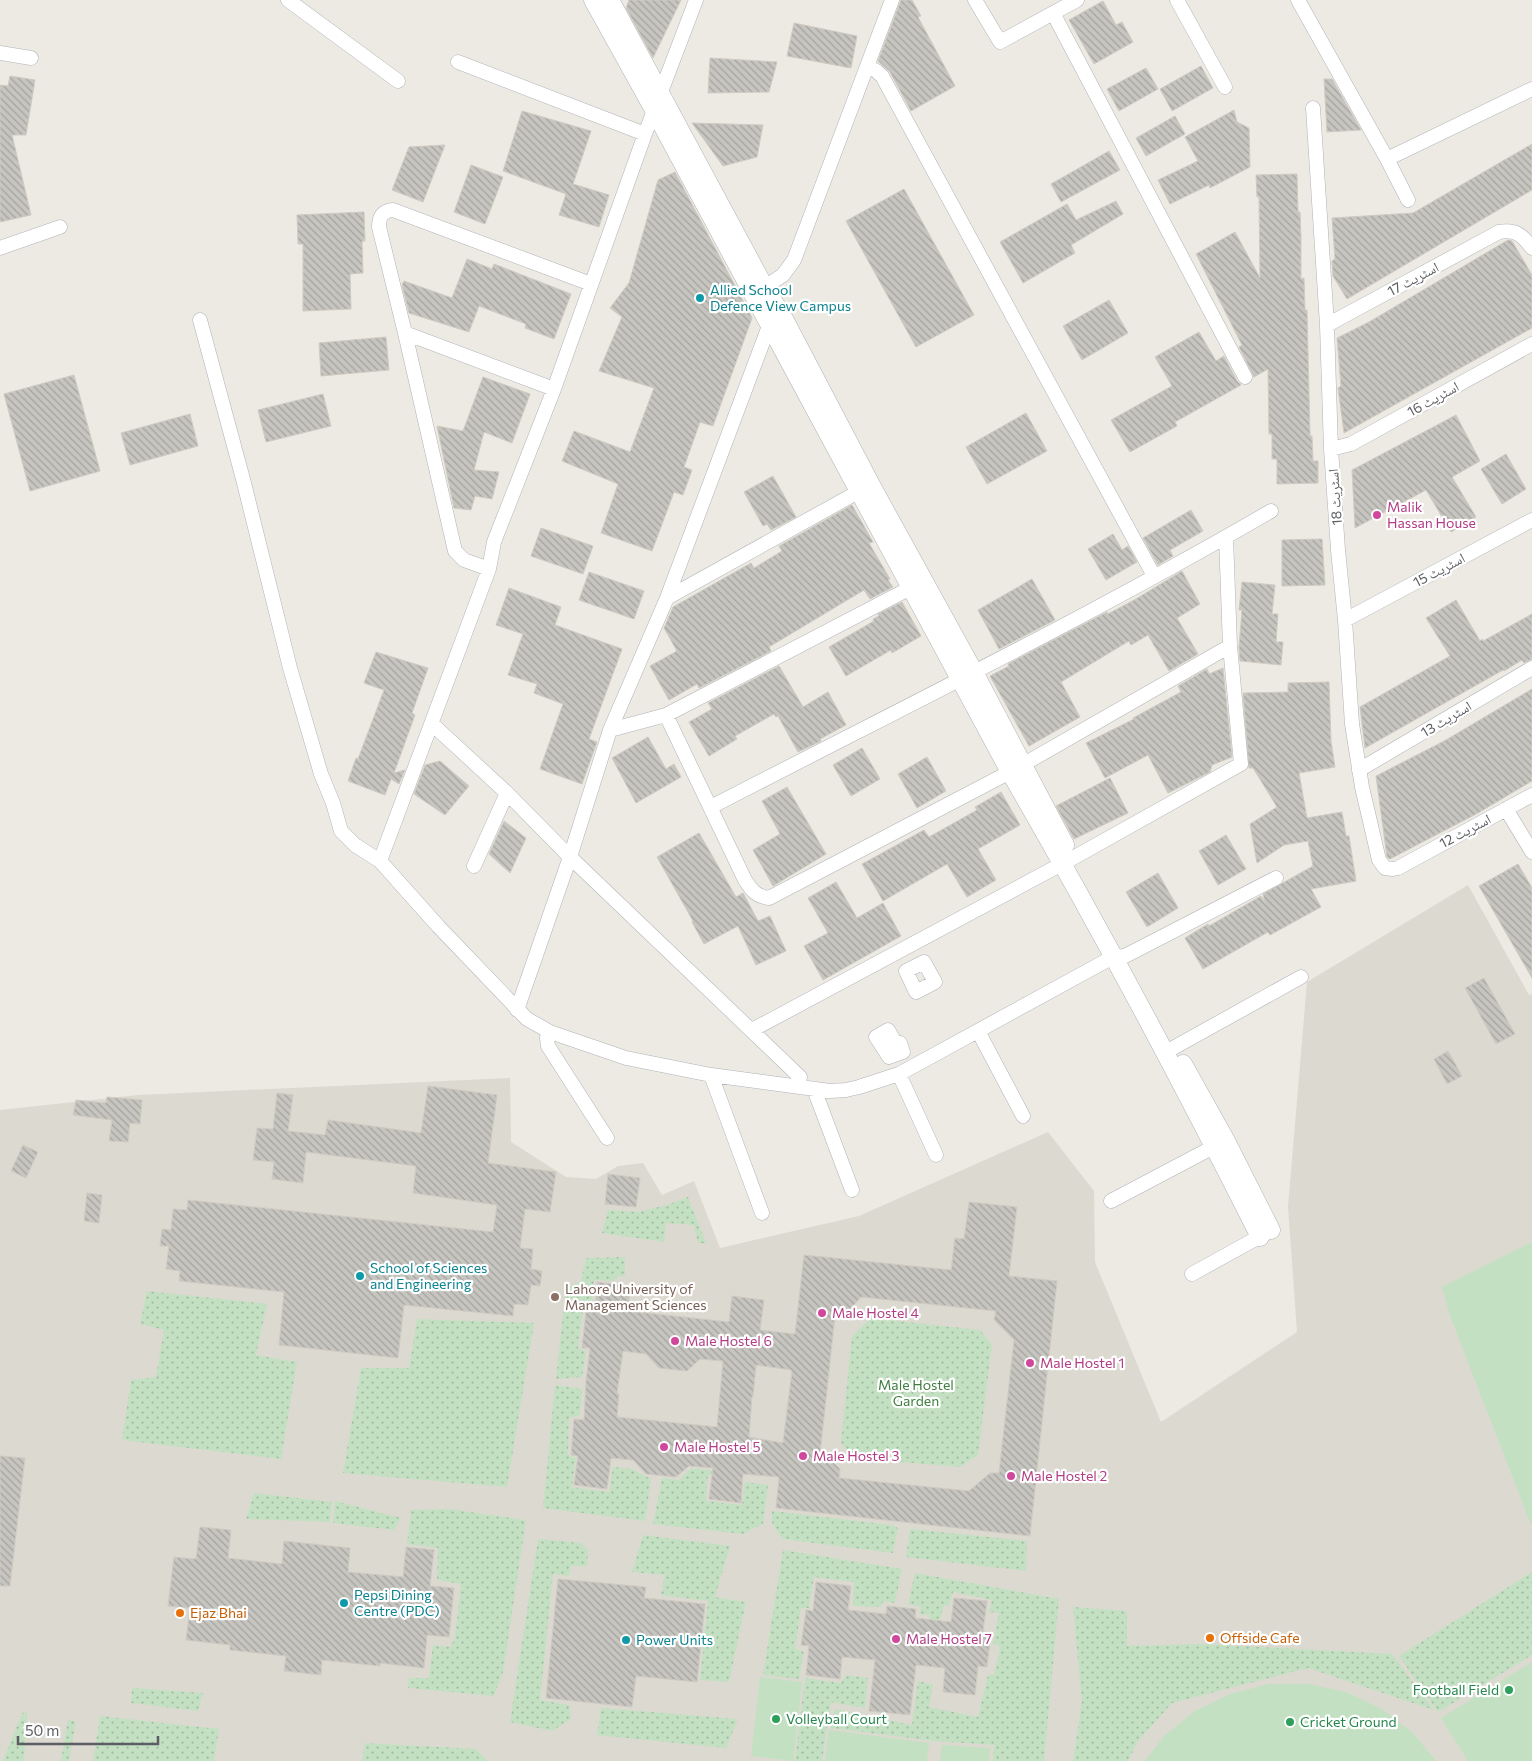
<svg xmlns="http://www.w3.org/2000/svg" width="1532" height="1761" font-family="Commissioner,'Noto Naskh Arabic',sans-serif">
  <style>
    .education { fill: #dcd9d1 }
    .grass { fill: #c3e1c2 }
    .park { fill: url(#park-dots) }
    .building { fill: url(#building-back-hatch); stroke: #d0cbc2; fill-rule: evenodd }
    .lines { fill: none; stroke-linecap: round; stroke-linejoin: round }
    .minor-casing { stroke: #b0b3b7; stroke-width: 15 }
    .tertiary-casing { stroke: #b0b3b7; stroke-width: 19 }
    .minor { stroke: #fff; stroke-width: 14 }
    .tertiary { stroke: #fff; stroke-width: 18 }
    .culture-dot { fill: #0f9aa8; stroke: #fff; stroke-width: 2 }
    .hotel-dot { fill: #d1479c; stroke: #fff; stroke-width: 2 }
    .education-dot { fill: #8d6e63; stroke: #fff; stroke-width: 2 }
    .food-dot { fill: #e8710a; stroke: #fff; stroke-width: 2 }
    .leisure-dot { fill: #2e9e5b; stroke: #fff; stroke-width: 2 }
    .labels { text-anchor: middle; stroke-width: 4.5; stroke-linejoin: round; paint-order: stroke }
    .street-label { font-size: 14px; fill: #5b5e62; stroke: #fff }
    .culture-label { font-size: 14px; fill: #0d838f; stroke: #fff; text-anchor: start }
    .hotel-label { font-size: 14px; fill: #b23c85; stroke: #fff; text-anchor: start }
    .education-label { font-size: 14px; fill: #785e54; stroke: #fff; text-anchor: start }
    .park-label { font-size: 14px; fill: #3e7e3f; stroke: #fff }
    .food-label { font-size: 14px; fill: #c56008; stroke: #fff; text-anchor: start }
    .leisure-label { font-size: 14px; fill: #27864d; stroke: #fff; text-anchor: start }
  </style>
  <defs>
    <pattern id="park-dots" width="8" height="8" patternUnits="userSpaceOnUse" patternTransform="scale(1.25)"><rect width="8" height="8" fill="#c3e1c2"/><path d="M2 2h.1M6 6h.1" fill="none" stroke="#a1baa1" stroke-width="1.8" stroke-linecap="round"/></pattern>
    <pattern id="building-back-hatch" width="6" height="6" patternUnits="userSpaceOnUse" patternTransform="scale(1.25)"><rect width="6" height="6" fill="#c7c5c0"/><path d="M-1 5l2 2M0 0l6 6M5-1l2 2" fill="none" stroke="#a5a39f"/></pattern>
  </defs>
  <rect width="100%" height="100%" fill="#eceae3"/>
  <!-- education -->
  <path class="education" d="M1468,885l61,110 3,-1v767h-1532v-651l138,-15 372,-17 1,64 55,35 30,2 22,-13 25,-3 19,32 32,-14 26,67 139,-32 189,-84 46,59 1,71 66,160 136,-90 -9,-125 19,-225z"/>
  <!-- grass -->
  <path class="grass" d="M1532,1242v285l-82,-211 -8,-29z
    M1532,1662v99h-64l-27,-43z
    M760,1677l42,5 -9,79 -42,-5z
    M1269,1684h39l38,8 36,17 31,24 23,28h-291l19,-25 31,-25 35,-17z
    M829,1730l100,13 -2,18h-102z
    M942,1745l48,3 -1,13h-49z"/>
  <!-- park -->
  <path class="park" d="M688,1197l18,46h-8l-4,-18 -28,-2 -2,19 -62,-9 6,-23 30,2 29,-7z
    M625,1257v19h-8l-2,5 -21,-1 -2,30h-9l-5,38 8,3 -4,26 -26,2 10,-91 15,-7 5,-23z
    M147,1291l120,13 -11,51 41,7 -16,97 -159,-19 9,-60 25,-3 8,-47 -24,-6z
    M871,1318l109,12 12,15 -14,110 -18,12 -106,-9 -13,-15 11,-107z
    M417,1319l117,4 -27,164 -164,-14 18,-105h48z
    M555,1385l27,4 -2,26 -11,3 -1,37 8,3 -4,29 37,5 4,-25 19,2 19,10 -6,42 -102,-13z
    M691,1468l27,3 -1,5 -9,-1 -2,26 36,4 3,-23 23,3 -5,39 -20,10 -90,-10 9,-46 17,2z
    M254,1493l78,9 -2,20 -84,-3z
    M335,1501l66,17 -7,12 -61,-7z
    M449,1509l77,11 -23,152 -9,24 -86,-8 1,-10h20l4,-33 17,2 5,-9 6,-54 -24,-4 1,-32 -31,-4 4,-34z
    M772,1511l120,14 6,3 -5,25 -111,-14 -10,-16z
    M910,1529l117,12 -1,30 -120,-14z
    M643,1535l87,11 -15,51 31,5 -17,80 -29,-2 8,-79 -47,-6 4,-20 -33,-3z
    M538,1539l43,4 7,7 -1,16h-16l-2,10 -16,-2 -13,126 29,5 2,14 -19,12 -42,-9z
    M783,1550l119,19 -7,34 -12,-2 -2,6 -28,-1 1,-24 -40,-5 -5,31h-8l-6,41 9,3 -5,27 -36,-4z
    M1532,1572v83l-94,57 -39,-56z
    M915,1573l144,26 -15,162h-51l1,-16 -60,-4 -103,-13 4,-19 77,16 6,-44 15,4 -4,22 49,10 10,-42 6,-1 4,-15 2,-13 -7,-2 6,-31 -10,-1 3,-12 -39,-8 -4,14 -5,-1 -5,19 -11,-1 2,-8 -11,-1 2,-7 -13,-3z
    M1073,1607l54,4v35l76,-2 189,10 42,56 -126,-42 -136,35 -34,38 -10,20h-55l9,-60z
    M846,1675l22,3 -3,30 -34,-6 -9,59h-27l10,-83 36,5z
    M132,1688l71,5 -5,18 -67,-8z
    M601,1708l137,11 -12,29 -129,-13z
    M27,1712l-3,49h-21l19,-48z
    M100,1716l119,13 -5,32h-121z
    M68,1719l8,3 -7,39h-8z
    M365,1743l111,6 12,12h-126z"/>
  <!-- building -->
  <path class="building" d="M629,0h52l-28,58 -27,-50z
    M901,0h11l9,16 -3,1 37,69 -44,25 -21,-39 -12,-11z
    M1103,1l13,24 6,-3 11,20 -39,22 -25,-44z
    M794,23l63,13 -6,32 -64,-12z
    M710,58l67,4 -8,30 -61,1z
    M1201,66l12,22 -41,23 -12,-22z
    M1146,68l12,21 -39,22 -12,-22z
    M10,76l25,4 -9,55h-14l19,80 -31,7v-137l8,1z
    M1324,79h8l29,51 -34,2z
    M1234,110l3,12 12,6 1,39 -40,21 -1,-3 -39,19 -12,-24 40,-19 -13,-24z
    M522,111l69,20 -18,53 36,11 -10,32 -40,-12 7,-21 -63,-23z
    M1175,116l10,18 -39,22 -10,-18z
    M692,123l71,2 -6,32 -34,9z
    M1532,144v46l-185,109 -14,-23 -1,-15 3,-2 -3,-41 81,-5z
    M445,145l-22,57 -31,-12 17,-43z
    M1109,151l11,19 -59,32 -10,-18z
    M471,165l32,12 -18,47 -31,-12z
    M675,172l77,146 -39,108 -13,-4 -16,45 8,3 -9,25 -9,-3 -22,59 -51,-18 17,-49 -56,-23 12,-30 56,21 24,-64 -55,-17 23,-54 -12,-9 19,-25 29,-103z
    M1297,174l1,38h2l1,25v42l3,-1 1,32h2l3,126h2l1,25h5v22l-41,1v-25h-5v-25h-3l-1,-65 -14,8 -15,-30 3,-2 -46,-91 39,-22 25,46 -1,-81h-2l-1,-22z
    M904,189l70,126 -58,32 -70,-126z
    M1116,201l7,13 -52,31 4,8 -52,30 -23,-41 67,-38 9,16z
    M364,212l1,29h-3l1,32 -13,1 1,35 -48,2v-67h-5l-1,-29z
    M1508,240l4,1 20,34v53l-188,105 -6,-45 3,-2 -4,-48 32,-16z
    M467,259l25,10 2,-5 77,30 -17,45 -29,-11 1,-4 -47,-18 -10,26 -60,-19 -7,-28 2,-4 48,17z
    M1109,300l19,33 -46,27 -19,-34z
    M1199,332l17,29 8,-5 13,25 4,4 -66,37 2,4 -47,26 -19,-32 61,-34 -17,-29z
    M386,337l3,33 -68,6 -2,-33z
    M74,375l26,96 -70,20 -26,-97z
    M483,377l47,17 -18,49 -28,-11 -10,38 25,2 -7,27 -17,-3 -4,14 -17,-2 -17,-82 26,5z
    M323,394l8,32 -65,16 -8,-32z
    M1026,413l21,38 -60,33 -21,-37z
    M190,414l8,32 -68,19 -9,-32z
    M1456,415l24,46 -28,16 24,40 -25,15 -25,-42 -71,38 -3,-58z
    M1506,454l20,35 -24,15 -21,-35z
    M773,476l23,41 -25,13 -4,-6 -4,2 -19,-34z
    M852,505l21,37 -4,1 21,36 -2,1 5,7 -23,12 -6,-9 -95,57 2,4 -72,37 -2,-4 -28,16 -19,-34 27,-15 -13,-23 9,-21 78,-44 3,5 28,-17 -3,-5z
    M1191,510l12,21 -33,19 3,6 -15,9 -15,-27z
    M541,528l52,18 -10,28 -52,-18z
    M1113,534l9,16 6,-4 9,16 -31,18 -18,-31z
    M1322,539l3,46 -43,1v-46z
    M1182,571l18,33 -23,14 21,36 -29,17 -21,-36 -17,10 -2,-4 -68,41 19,35 -51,29 -39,-70 19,-10 -1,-2 99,-52 1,2 28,-15z
    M589,572l55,19 -10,28 -55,-19z
    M1032,579l23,41 -56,29 -21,-39z
    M1242,582l33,3 -3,29h6l-2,28h7l-2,23 -41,-4 -1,-13 3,-38h-3z
    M509,588l52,19 -6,18 67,24 -33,90 8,3 -15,42 -42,-15 23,-65 -29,-11 3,-9 -29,-9 15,-41 -27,-9z
    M1456,600l24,41 2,-2 1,2 49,-27v45l-8,4 -2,-3 -18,11 -1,-1 -138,78 -5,-41 90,-51 -24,-38z
    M902,602l19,34 -29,17 -1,-3 -45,26 -17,-29 45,-26 -1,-2 6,-3 -1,-2z
    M376,652l52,16 -16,45 3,2 -21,58 11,-3 -6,14 -8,-5 -6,16 -37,-14 8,-23 2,1 26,-69 -20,-7z
    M779,666l24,41 25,-15 18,33 -26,14 1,2 -23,11 -20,-36 -2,1 -2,-3 -39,22 2,3 -28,17 -20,-34 23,-13 -4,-6z
    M1223,668l9,89 -20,8 -2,7 -42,21 -20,-38 -43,23 -19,-35 48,-24 -1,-1 48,-26 -3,-6 29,-17 2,5z
    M1329,682l2,59 4,26 -36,6 8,45 35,-6 4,24h3l7,45 -45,8 10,18 -51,28 -2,-3 -65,37 -18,-31 23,-14 1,2 52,-30 4,7 -2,-9 50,-28 -5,-25 -24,4 -27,18 -7,-39 27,-17 -24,-39h-4l-6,-75 45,-1v-9z
    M1532,689v92l-54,32 -88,46 -3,-2 -11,-81 70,-36z
    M648,737l18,32 8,-5 7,13 -45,26 -24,-45z
    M862,748l18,31 -29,17 -18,-31z
    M927,757l19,34 -29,17 -19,-34z
    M440,761l29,25 -24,29 -31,-21 11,-29z
    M1110,778l18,35 -54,26 -18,-33z
    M787,787l39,67 -53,32 -20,-36 27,-16 -18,-33z
    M1001,792l19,33 -42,24 18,31 -29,17 -20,-33 -64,37 -21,-37 62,-34 5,7 48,-27 -2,-3z
    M504,821l22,17 -16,35 -21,-19z
    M699,833l37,64 7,-4 15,28 12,-5 16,35 -30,14 -18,-39 -34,18 -12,-22 1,-1 -36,-64z
    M1226,835l20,34 -28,16 -19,-34z
    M1518,864l14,24v90l-53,-92z
    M1158,873l20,35 -31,19 -21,-35z
    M836,882l21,36 26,-15 18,33 -78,44 -19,-34 24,-13 -20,-35z
    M1484,978l31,56 -19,10 -31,-56z
    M1448,1051l14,25 -15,8 -13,-25z
    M428,1086l69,9 -9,68 68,9 -6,40 -25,-3 -5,39 13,1 -2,20 11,2 -2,15 -9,-1 -3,20 -14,-1 -1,12 -109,-11 -6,53 -119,-13 5,-53 -105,-11 1,-10 -14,-2 3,-23h-9l2,-17 9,1 2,-21 14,1 1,-10 305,32 4,-27 -84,-12 3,-27 -110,-14 -3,31 -31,-4 2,-17 -21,-2 4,-32 16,1 4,-36 16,2 -5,36 37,4 3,-15 93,13z
    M107,1097l35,3 -2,24 -10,-1 -2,19 -19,-1 3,-21 -39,-5 3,-15 30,3z
    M23,1145l15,7 -12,26 -15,-7z
    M608,1174l32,4 -4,29 -31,-3z
    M87,1193l15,2 -3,28 -15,-2z
    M969,1202l48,5 -8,69 48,5 -27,255 -254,-28 3,-31 -36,-3 -2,29 -32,-4 4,-31 -24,-2 -13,11 -30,-3 -13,-14 -22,-2 -4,31 -33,-4 4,-29 -7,-1 3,-36 10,1 2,-39 4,-33h-8l4,-36h9l2,-30 33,4 -2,25 101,11 3,-26 32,4 -4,30 35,4 9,-79 147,15 4,-32 9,1zM861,1297l135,14 -2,9 20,20 -15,133h-9l-21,18 -130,-13 1,-9 -12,-12 -8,-3 15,-138h9zM623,1351l23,3 13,14 28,3 13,-12 23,2 -6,66 -100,-10 2,-23 -2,-1zM756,1365l35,5 1,1 -9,72 -34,-6 3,-41 1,1z
    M0,1456l25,2 -15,128h-10z
    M200,1527l31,3 -3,28 54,6 2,-23 66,7 -2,24 55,5 3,-30 28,3 -4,36 24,2 -5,49 -22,-2 -3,33 -44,-5v3l-58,-6 -1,15 -37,-4 2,-15 -56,-6v-5l-44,-5 4,-32 -22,-2 6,-49 22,2z
    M558,1579l88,8 -2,11 61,6 -8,78 -61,-6 -4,31 -86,-9z
    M816,1582l35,4 -3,24 38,4 1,-8 29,3 -1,9 36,4 3,-24 33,3 -4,30 8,1 -4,35 -9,-1 -3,29 -32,-3 2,-24 -29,-3 -6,50 -41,-4 6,-51 -33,-3 -2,22 -34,-4 3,-29 -8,-1 5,-35 7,1z"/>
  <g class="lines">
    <defs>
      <path id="minor" d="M288,0l110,81
        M975,0l25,42 77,-42
        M1177,0l48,87
        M1298,0l89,159 145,-70
        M1053,13l192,364
        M0,53l31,5
        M458,62l187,72
        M867,68l8,2 7,6 272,500
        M1313,108l14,217 4,124 7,101 7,70 7,104 10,63 17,73 6,8 8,1 5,-1 134,-73
        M1387,159l21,41
        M0,248l60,-21
        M756,293l27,-18 11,-15 98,-260
        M200,320l43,159 47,189 31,106 12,29 8,28 14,14 25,16 58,65 89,93 23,13 76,26 85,17 119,16 16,-1 13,-3 40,-13 214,-117 12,-1 151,-78
        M1327,325l172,-93c17,-3 23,3 33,16
        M405,333l149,56
        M1331,449l20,-5 181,-100
        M489,569l-25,-9 -9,-9 -50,-218 -26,-106c0,-10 3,-16 14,-17l198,74
        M667,598l200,-111
        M1345,620l187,-100
        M666,715l79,165c7,11 11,16 24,18l241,-126 220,-126
        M432,724l75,69 63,64 230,220 -3,9
        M610,730l56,-15 254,-132
        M1359,770l173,-102
        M711,807c187,-97 378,-190 560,-296
        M1506,809l26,43
        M380,861l109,-292 5,-27 60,-153 91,-255 51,-134
        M474,866l33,-73
        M924,962l11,20 -19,10 -10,-21z
        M517,1010l53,-153 40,-127 57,-132 102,-272 7,-5
        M752,1030l321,-172 168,-94 -11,-118 -4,-109
        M888,1030l8,14 4,-1 3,9 -14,5 -13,-20z
        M978,1031l45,85
        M550,1032l-3,6 1,8 59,92
        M1164,1053l137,-76
        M899,1074l37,81
        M711,1075l51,138
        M814,1089l38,101
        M1111,1201l110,-58
        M1192,1274l76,-42"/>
      <path id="tertiary" d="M593,0l61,110 356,662c88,152 171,308 250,465
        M610,0l155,288 18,29 88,168 103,187 91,173
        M1183,1064l43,77 45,89"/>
    </defs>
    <!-- minor casing -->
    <use href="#minor" class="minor-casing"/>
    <!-- tertiary casing -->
    <use href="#tertiary" class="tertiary-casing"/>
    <!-- minor -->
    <use href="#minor" class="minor"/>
    <!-- tertiary -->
    <use href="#tertiary" class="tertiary"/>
  </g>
  <!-- markers -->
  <g class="culture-dot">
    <circle cx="700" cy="298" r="5"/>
    <circle cx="360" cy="1276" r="5"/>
    <circle cx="344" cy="1603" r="5"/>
    <circle cx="626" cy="1640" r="5"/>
  </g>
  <g class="hotel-dot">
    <circle cx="1377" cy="515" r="5"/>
    <circle cx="822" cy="1313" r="5"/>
    <circle cx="675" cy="1341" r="5"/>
    <circle cx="1030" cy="1363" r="5"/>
    <circle cx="664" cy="1447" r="5"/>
    <circle cx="803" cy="1456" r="5"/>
    <circle cx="1011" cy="1476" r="5"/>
    <circle cx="896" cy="1639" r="5"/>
  </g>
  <circle class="education-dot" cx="555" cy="1297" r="5"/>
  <g class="food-dot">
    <circle cx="180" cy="1613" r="5"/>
    <circle cx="1210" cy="1638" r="5"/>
  </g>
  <g class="leisure-dot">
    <circle cx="1509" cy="1690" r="5"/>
    <circle cx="776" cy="1719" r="5"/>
    <circle cx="1290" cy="1722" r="5"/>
  </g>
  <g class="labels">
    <!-- street labels -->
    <g class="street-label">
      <text transform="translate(1413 279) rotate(-28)" y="5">اسٹریٹ 17</text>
      <text transform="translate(1433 399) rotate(-29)" y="5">اسٹریٹ 16</text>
      <text transform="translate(1335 497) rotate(-94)" y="5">اسٹریٹ 18</text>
      <text transform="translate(1439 570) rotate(-28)" y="5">اسٹریٹ 15</text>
      <text transform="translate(1446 719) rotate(-31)" y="5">اسٹریٹ 13</text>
      <text transform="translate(1465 831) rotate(-28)" y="5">اسٹریٹ 12</text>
    </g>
    <!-- culture labels -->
    <g class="culture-label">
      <text x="710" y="295">Allied School<tspan x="710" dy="16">Defence View Campus</tspan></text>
      <text x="370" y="1273">School of Sciences<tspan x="370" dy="16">and Engineering</tspan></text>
      <text x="354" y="1600">Pepsi Dining<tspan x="354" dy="16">Centre (PDC)</tspan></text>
      <text x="636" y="1645">Power Units</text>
    </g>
    <!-- hotel labels -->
    <g class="hotel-label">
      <text x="1387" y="512">Malik<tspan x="1387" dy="16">Hassan House</tspan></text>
      <text x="832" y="1318">Male Hostel 4</text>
      <text x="685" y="1346">Male Hostel 6</text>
      <text x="1040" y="1368">Male Hostel 1</text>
      <text x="674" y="1452">Male Hostel 5</text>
      <text x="813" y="1461">Male Hostel 3</text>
      <text x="1021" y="1481">Male Hostel 2</text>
      <text x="906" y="1644">Male Hostel 7</text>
    </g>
    <!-- education labels -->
    <g class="education-label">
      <text x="565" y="1294">Lahore University of<tspan x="565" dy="16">Management Sciences</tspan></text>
    </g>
    <!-- park labels -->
    <g class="park-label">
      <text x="916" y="1390">Male Hostel<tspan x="916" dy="16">Garden</tspan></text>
    </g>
    <!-- food labels -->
    <g class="food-label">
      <text x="190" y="1618">Ejaz Bhai</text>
      <text x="1220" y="1643">Offside Cafe</text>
    </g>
    <!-- leisure labels -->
    <g class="leisure-label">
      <text x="1499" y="1695" text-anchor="end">Football Field</text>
      <text x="786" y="1724">Volleyball Court</text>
      <text x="1300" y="1727">Cricket Ground</text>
    </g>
  </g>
  <!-- scale -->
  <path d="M18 1736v8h140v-8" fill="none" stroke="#5b5e62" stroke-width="2.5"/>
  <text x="25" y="1736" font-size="15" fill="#5b5e62" stroke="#ffffff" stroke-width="4" paint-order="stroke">50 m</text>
</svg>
